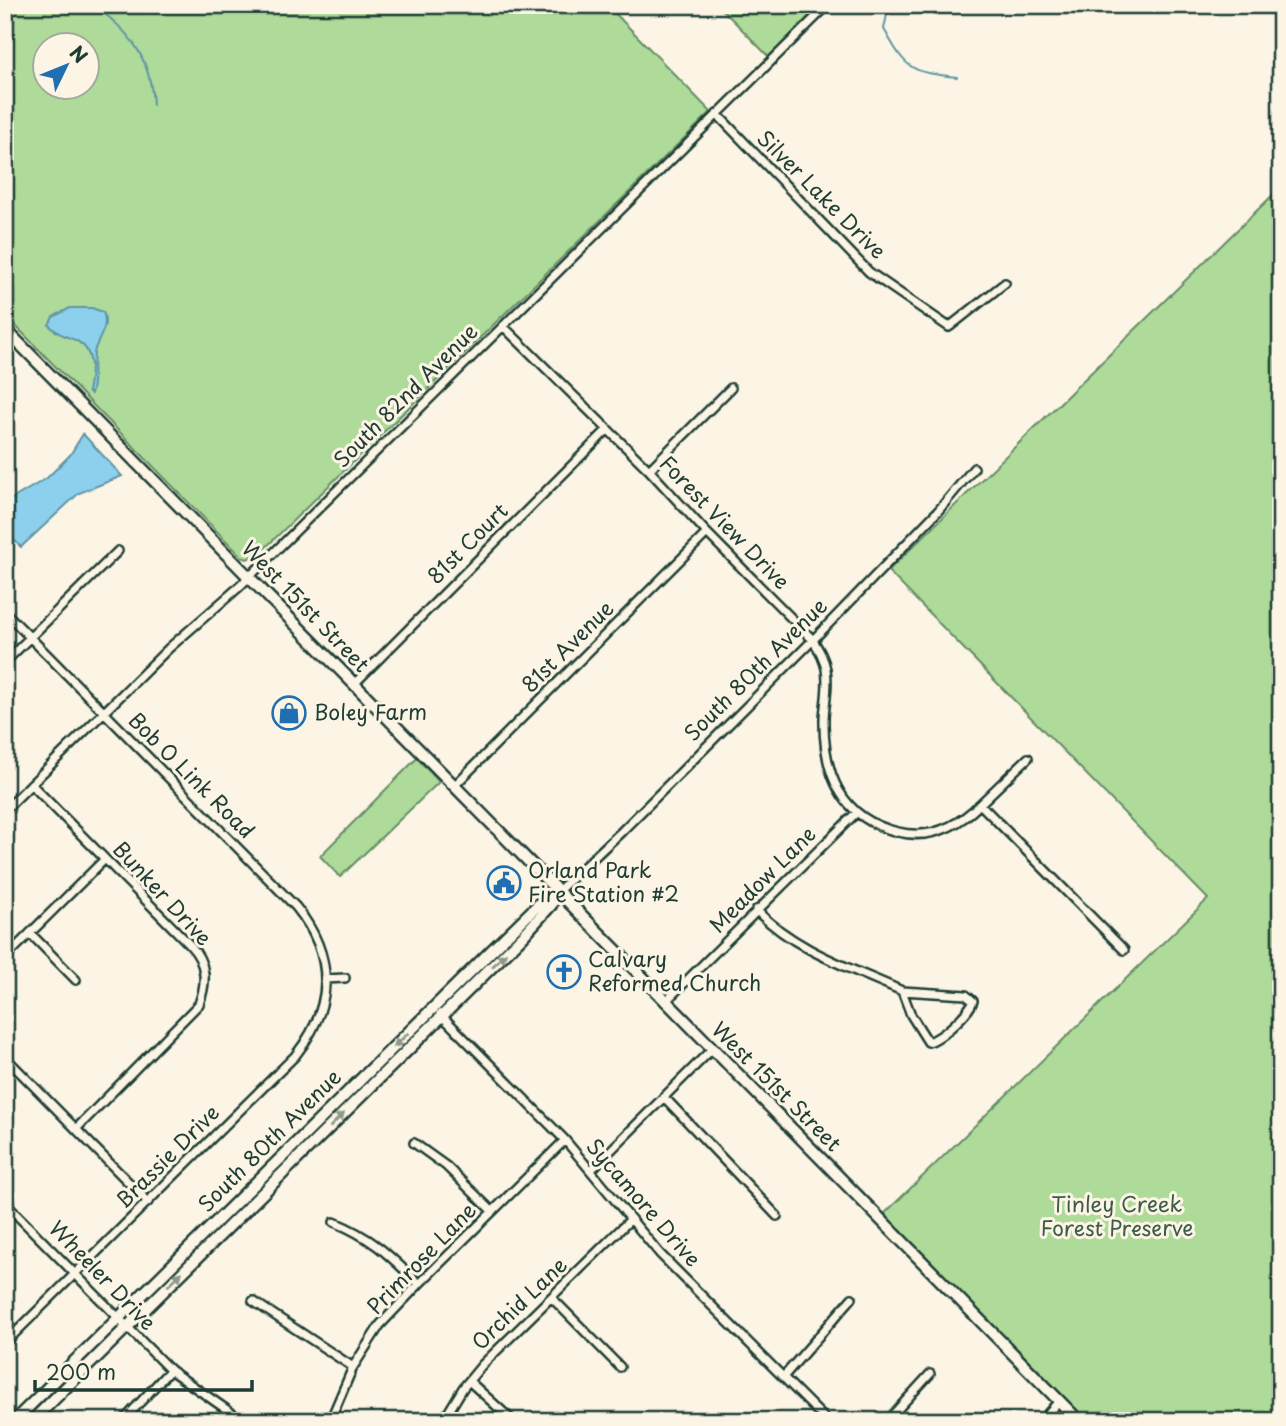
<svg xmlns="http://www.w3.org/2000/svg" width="1286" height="1426" font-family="'Playpen Sans',sans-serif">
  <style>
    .green { fill: #aedb99; stroke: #668c66; stroke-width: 2; fill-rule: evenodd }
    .water { fill: #8cd0ed; stroke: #6095a3; stroke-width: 2 }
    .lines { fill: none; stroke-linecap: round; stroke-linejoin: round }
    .stream { stroke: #6095a3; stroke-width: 2 }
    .street-casing { stroke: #1f3d34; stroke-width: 12 }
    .secondary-casing { stroke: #1f3d34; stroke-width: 15 }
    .street { stroke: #fcf5e5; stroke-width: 7 }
    .secondary { stroke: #fcf5e5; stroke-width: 10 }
    .oneway { fill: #8e998c }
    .labels { text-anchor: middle; stroke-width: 6; stroke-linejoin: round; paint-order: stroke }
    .street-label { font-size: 21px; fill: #1f3d34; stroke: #fcf5e5 }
    .poi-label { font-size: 21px; fill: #1f3d34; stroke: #fcf5e5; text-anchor: start }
    .park-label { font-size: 21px; fill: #3c5d48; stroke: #fcf5e5 }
  </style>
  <rect width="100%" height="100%" fill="#fcf5e5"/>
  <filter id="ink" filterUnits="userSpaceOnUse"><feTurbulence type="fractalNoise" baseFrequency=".0143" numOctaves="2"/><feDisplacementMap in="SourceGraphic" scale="14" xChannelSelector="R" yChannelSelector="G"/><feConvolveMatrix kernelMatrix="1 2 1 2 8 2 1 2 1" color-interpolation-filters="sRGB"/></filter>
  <g filter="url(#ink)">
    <!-- green -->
    <path class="green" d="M5,5h602l104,107 -452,442 -12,5 -5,-2 -237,-242zM46,46h42v42h-42z
      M718,5h102l-51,52z
      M1281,187v1234h-195l-203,-206 325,-316 -320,-328z
      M417,758l22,24 -99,95 -20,-21z"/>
    <!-- water -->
    <path class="water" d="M70,308h22l11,4c6,14 -3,23 -8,37 -4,13 1,29 -4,45l-3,-2c3,-17 8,-41 -11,-51 -11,-5 -20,-7 -28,-16l4,-8z
      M83,434l39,42 -43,17 -58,54 -16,-16v-28l42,-25 23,-23z"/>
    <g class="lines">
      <!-- stream -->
      <path class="stream" d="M93,5c37,26 58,53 60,100
        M889,5l-5,24c23,42 27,43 73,48"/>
      <defs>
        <path id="street" d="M717,114l152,158 80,55 56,-44
          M503,326l146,144 58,63 106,107c6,10 11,18 13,29 3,17 -1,32 -2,49 -1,55 16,100 74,114 32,8 60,-6 82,-28l144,146
          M5,429v-1
          M649,470l82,-82
          M5,612l291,295c40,50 38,100 -1,149l-290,287
          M5,662l113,-111
          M354,684l253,-254
          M31,784l159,161c17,18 17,37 9,59l-123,125
          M454,786l253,-253
          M980,804l48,-46
          M5,810l164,-162 70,-61 589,-582
          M557,892l64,-60 192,-192 125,-129 36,-43
          M756,910c40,41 95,58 146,81l9,24 17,27c13,-3 41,-29 45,-41l-7,-6 -64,-4
          M30,933l46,47
          M5,958l100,-99
          M326,979l19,-1
          M665,1002l191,-189
          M440,1014l125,126 95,114 167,167
          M5,1057l143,145
          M664,1097l113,119
          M414,1143l32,23 46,45
          M591,1170l121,-121
          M5,1203l165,167 73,51
          M334,1222c39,16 55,33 85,62
          M552,1298l68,69
          M253,1301l100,66
          M784,1376l68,-78
          M469,1381l44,40
          M123,1421l47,-51
          M330,1421l23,-54 27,-42 39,-41 146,-144
          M443,1421l20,-33 19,-23 148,-145
          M887,1421l43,-47
          M1041,1421l18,-20"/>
        <path id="secondary" d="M5,329l1074,1092
          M14,1421l530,-522 13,-7
          M32,1421l490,-484 29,-32 5,-12"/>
      </defs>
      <!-- street casing -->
      <use href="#street" class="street-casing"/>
      <!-- secondary casing -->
      <use href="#secondary" class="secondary-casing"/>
      <!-- street -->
      <use href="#street" class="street"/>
      <!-- secondary -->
      <use href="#secondary" class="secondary"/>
    </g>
    <!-- one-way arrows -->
    <defs><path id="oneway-solid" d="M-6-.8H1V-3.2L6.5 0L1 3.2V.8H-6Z" transform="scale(1.75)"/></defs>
    <g class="oneway">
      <use href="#oneway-solid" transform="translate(499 960) rotate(-45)"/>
      <use href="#oneway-solid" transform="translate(401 1040) rotate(136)"/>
      <use href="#oneway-solid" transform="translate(337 1120) rotate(-45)"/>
      <use href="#oneway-solid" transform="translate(175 1279) rotate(-44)"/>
    </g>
  </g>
  <!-- icons -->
  <defs>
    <symbol id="shop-ring" viewBox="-11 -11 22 22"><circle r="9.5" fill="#fcf5e5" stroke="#1f6fb2" stroke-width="1.5"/><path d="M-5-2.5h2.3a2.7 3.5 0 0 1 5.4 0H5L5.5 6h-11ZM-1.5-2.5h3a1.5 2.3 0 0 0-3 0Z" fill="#1f6fb2"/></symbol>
    <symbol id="civic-ring" viewBox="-11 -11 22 22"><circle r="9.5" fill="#fcf5e5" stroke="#1f6fb2" stroke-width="1.5"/><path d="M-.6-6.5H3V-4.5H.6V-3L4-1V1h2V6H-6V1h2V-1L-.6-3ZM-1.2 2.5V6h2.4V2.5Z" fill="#1f6fb2"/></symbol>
    <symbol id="church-ring" viewBox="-11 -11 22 22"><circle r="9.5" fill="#fcf5e5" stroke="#1f6fb2" stroke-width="1.5"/><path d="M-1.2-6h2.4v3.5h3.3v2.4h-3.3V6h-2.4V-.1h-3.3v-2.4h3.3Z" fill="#1f6fb2"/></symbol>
  </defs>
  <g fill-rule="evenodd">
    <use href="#shop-ring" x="270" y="694" width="38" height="38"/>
    <use href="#civic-ring" x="485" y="864" width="38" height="38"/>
    <use href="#church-ring" x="545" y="953" width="38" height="38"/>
  </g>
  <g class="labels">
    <!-- street labels -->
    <g class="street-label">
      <text transform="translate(821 195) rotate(45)" y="7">Silver Lake Drive</text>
      <text transform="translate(406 396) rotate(-45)" y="7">South 82nd Avenue</text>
      <text transform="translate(724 523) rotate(46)" y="7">Forest View Drive</text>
      <text transform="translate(468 544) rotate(-45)" y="7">81st Court</text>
      <text transform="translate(305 607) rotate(46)" y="7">West 151st Street</text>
      <text transform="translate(568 647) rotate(-45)" y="7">81st Avenue</text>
      <text transform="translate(756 670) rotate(-45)" y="7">South 80th Avenue</text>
      <text transform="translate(191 776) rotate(45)" y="7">Bob O Link Road</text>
      <text transform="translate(763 880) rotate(-45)" y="7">Meadow Lane</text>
      <text transform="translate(162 894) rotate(47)" y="7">Bunker Drive</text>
      <text transform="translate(776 1087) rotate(45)" y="7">West 151st Street</text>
      <text transform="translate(270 1141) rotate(-45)" y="7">South 80th Avenue</text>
      <text transform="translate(168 1157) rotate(-45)" y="7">Brassie Drive</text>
      <text transform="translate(643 1203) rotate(49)" y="7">Sycamore Drive</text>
      <text transform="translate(422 1259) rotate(-46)" y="7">Primrose Lane</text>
      <text transform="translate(102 1276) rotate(46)" y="7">Wheeler Drive</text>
      <text transform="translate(520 1304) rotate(-44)" y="7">Orchid Lane</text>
    </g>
    <!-- poi labels -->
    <g class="poi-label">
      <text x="314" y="720">Boley Farm</text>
      <text x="528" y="878">Orland Park<tspan x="528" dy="24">Fire Station #2</tspan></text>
      <text x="588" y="967">Calvary<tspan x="588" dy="24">Reformed Church</tspan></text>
    </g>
    <!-- park labels -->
    <g class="park-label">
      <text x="1117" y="1212">Tinley Creek<tspan x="1117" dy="24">Forest Preserve</tspan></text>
    </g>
  </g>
  <!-- margin -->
  <rect width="1286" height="1426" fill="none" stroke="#fcf5e5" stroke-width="28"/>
  <rect x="14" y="14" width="1258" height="1398" fill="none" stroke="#1f3d34" stroke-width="2.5" filter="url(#ink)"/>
  <!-- north arrow -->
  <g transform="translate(66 66) rotate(47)"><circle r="33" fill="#fcf5e5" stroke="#a4ab9e" stroke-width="2"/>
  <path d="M0-5L12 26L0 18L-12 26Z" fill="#1f6fb2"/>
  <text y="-10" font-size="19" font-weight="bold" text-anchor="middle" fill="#1f3d34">N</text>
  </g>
  <!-- scale -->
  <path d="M35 1380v10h217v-10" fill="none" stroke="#1f3d34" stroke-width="3.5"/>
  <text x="46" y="1380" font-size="21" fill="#1f3d34" stroke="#fcf5e5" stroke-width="5" paint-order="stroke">200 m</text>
</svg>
